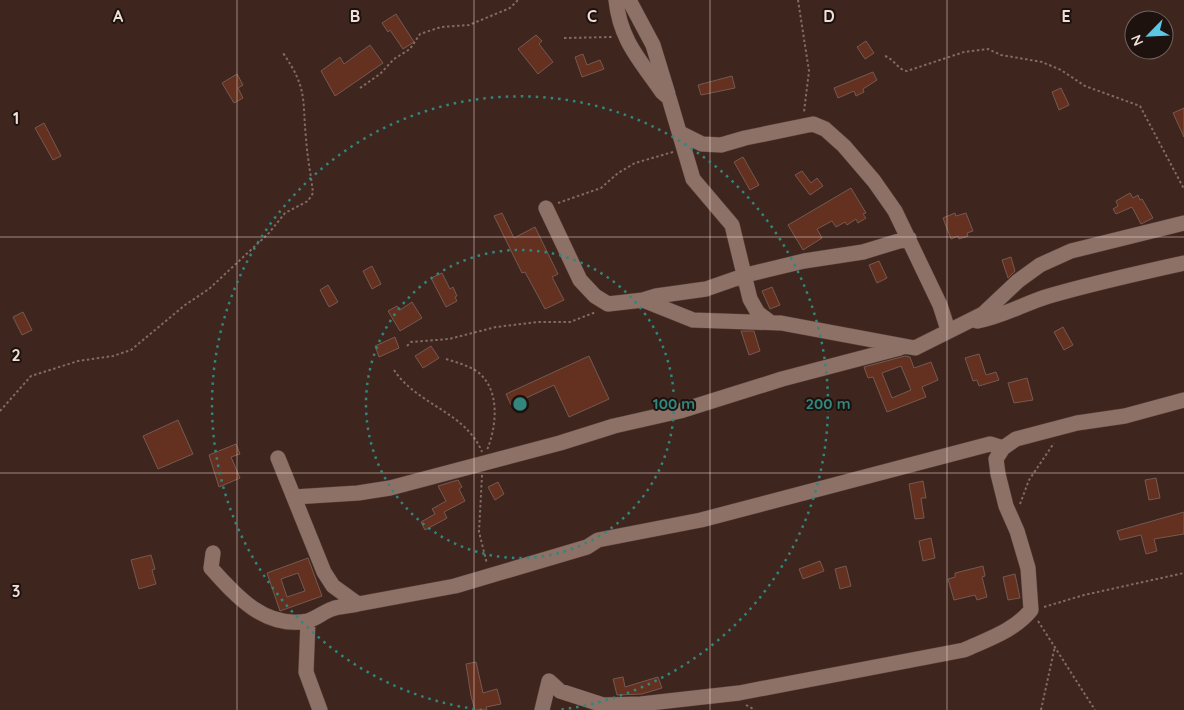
<svg xmlns="http://www.w3.org/2000/svg" width="1184" height="710" font-family="Quicksand,sans-serif">
  <style>
    .building { fill: #643121; stroke: #755950; fill-rule: evenodd }
    .lines { fill: none; stroke-linecap: round; stroke-linejoin: round }
    .minor-casing { stroke: #554039; stroke-width: 16 }
    .path { stroke: #816b64; stroke-width: 2; stroke-dasharray: 2.5 2.5; stroke-linecap: butt }
    .minor { stroke: #8d7066; stroke-width: 15 }
    .grid { fill: none; stroke: #f0dfd9; stroke-width: 1; stroke-opacity: 0.55 }
    .ring { fill: none; stroke: #31867e; stroke-width: 2.5; stroke-dasharray: 2.5 5 }
    .grid-label { font-size: 16px; text-anchor: middle; font-weight: bold; fill: #f0dfd9; stroke: #1d120e; stroke-width: 4; stroke-linejoin: round; paint-order: stroke }
    .centre { fill: #31867e; stroke: #1d120e; stroke-width: 2.5 }
    .ring-label { font-size: 15px; text-anchor: middle; font-weight: bold; fill: #31867e; stroke: #1d120e; stroke-width: 4; stroke-linejoin: round; paint-order: stroke }
  </style>
  <rect width="100%" height="100%" fill="#3e251d"/>
  <!-- building -->
  <path class="building" d="M396,14l18,28 -11,7 -13,-19 -2,2 -6,-9z
    M536,35l6,6 -3,3 14,18 -15,12 -20,-25z
    M866,41l8,12 -9,6 -8,-12z
    M370,45l13,18 -48,33 -14,-25 19,-14 4,7z
    M583,54l4,11 13,-5 4,9 -22,8 -7,-20z
    M873,72l4,8 -14,9 1,3 -8,4 -2,-5 -16,7 -4,-10z
    M237,74l6,11 -5,3 5,10 -9,5 -12,-20z
    M732,76l3,12 -34,7 -3,-10z
    M1061,88l8,17 -10,5 -7,-18z
    M1184,108v29l-11,-24z
    M44,123l17,33 -8,4 -18,-32z
    M743,157l16,28 -9,5 -16,-28z
    M802,171l9,12 6,-5 6,8 -13,9 -15,-20z
    M851,188l15,25 -3,1 3,4 -8,5 -2,-4 -9,6 -2,-3 -9,5 -4,-6 -15,8 5,9 -19,12 -15,-25z
    M1130,193l3,5 5,-3 2,5 2,-1 11,19 -12,6 -9,-17 -16,7 -3,-5 5,-3 -2,-5z
    M502,213l12,25 21,-11 23,47 -6,3 12,23 -19,9 -20,-37 -3,1 -28,-57z
    M955,213l1,3 10,-3 7,18 -6,2 1,3 -9,3 -1,-3 -7,3 -8,-21z
    M1011,257l4,14 -7,7 -6,-18z
    M879,261l8,17 -10,5 -8,-18z
    M372,266l9,18 -9,5 -9,-18z
    M442,273l8,16 3,-2 4,9 -2,1 2,4 -11,6 -15,-29z
    M328,285l10,17 -9,5 -9,-17z
    M772,287l8,18 -10,4 -8,-18z
    M412,302l10,16 -22,13 -12,-20 9,-5 3,4z
    M23,312l9,18 -10,5 -9,-18z
    M1063,327l10,18 -9,5 -10,-18z
    M741,331h13l6,20 -11,4z
    M395,337l4,11 -20,9 -4,-11z
    M431,346l8,12 -16,10 -8,-12z
    M979,354l7,21 10,-3 3,8 -20,6 -2,-6 -4,1 -8,-23z
    M589,356l20,43 -40,18 -15,-32 -43,20 -5,-11z
    M905,356l5,1 4,11 17,-6 7,18 -16,7 4,10 -39,15 -14,-35 -5,1 -4,-11zM901,366l10,24 -19,8 -10,-25z
    M1027,378l6,22 -19,3 -6,-20z
    M178,420l15,34 -35,15 -15,-33z
    M236,444l4,10 -9,3 9,21 -21,9 -10,-32z
    M1156,478l4,20 -11,2 -4,-20z
    M458,480l4,7 -3,2 6,12 -21,11 3,6 -22,12 -4,-8 14,-8 -3,-5 14,-8 -8,-15z
    M923,481l3,17h-5l3,20 -9,1 -6,-35z
    M498,482l6,12 -9,6 -7,-13z
    M1184,512v22l-30,5 3,12 -11,3 -5,-19 -21,5 -3,-9z
    M931,538l4,20 -12,3 -4,-20z
    M151,555l4,14 -3,1 4,14 -17,5 -8,-29z
    M308,558l14,38 -42,15 -13,-38zM298,573l7,18 -18,6 -6,-18z
    M820,561l4,10 -21,8 -4,-10z
    M846,566l5,20 -11,3 -5,-20z
    M983,566l2,10 -3,1 5,20 -10,3 -2,-5 -21,5 -6,-21 7,-2v-4z
    M1015,574l5,24 -12,2 -5,-23z
    M476,662l7,31 14,-4 4,15 -15,3 1,3h-12l-4,-14 -5,-32z
    M623,677l2,10 33,-10 4,11 -20,6 -25,1 -4,-16z"/>
  <g class="lines">
    <defs>
      <path id="minor" d="M616,0c4,40 24,60 46,92l7,6 24,81 39,46 18,74 8,14 12,9
        M629,0l24,45 15,49
        M680,133l22,11 19,1 24,-7 68,-14 12,5 19,17 30,35 21,30 45,94 8,25
        M546,208l34,72 15,16 13,8 35,-4 50,20 88,3 134,25 68,-34 35,-33 22,-16 31,-14 113,-28
        M643,300l13,-4 50,-7 40,-14 58,-14 59,-9 46,-14
        M977,321c25,-4 48,-18 72,-25 44,-13 90,-23 135,-33
        M278,458l46,114 9,14 25,18 97,-18 132,-39 11,-7 103,-20 289,-76 13,4
        M294,497l64,-4 32,-5 170,-45 54,-17 66,-15 102,-32 118,-31
        M213,553l-2,15c25,28 54,61 96,53 9,-2 16,-9 25,-12 8,-3 18,-3 26,-5
        M308,621l-2,51 14,38
        M542,710l7,-29 11,10 43,14 38,-1 98,-11 225,-43c24,-11 50,-19 67,-40l-3,-42 -11,-37 -11,-25 -8,-32 -2,-15 7,-11 13,-9 61,-16 48,-7 59,-16"/>
    </defs>
    <!-- minor casing -->
    <use href="#minor" class="minor-casing"/>
    <!-- path -->
    <path class="path" d="M798,0l11,71 -5,41
      M564,38l48,-1
      M885,56c9,3 13,14 22,15l57,-19 24,-3 13,6 41,7 19,8 24,16 55,20 44,83
      M360,88l20,-14 14,-15 16,-10 10,-15 21,-7 28,-2 41,-17 8,-8
      M558,203l43,-15 17,-15 17,-10 38,-11
      M407,346l4,-4 38,-3 47,-12 42,-5h32l26,-10
      M446,359c10,3 20,6 29,11 26,17 22,56 12,80
      M394,370c23,35 72,42 88,82
      M0,411l31,-35 47,-15 35,-5 18,-6 54,-45 24,-16 60,-56 16,-20 23,-12 5,-8c-2,-18 -6,-37 -7,-55 -4,-39 2,-49 -23,-85
      M482,475l-3,57 8,32
      M1020,504l9,-24 25,-37
      M1044,607l40,-12 100,-22
      M1038,621l57,89
      M746,705l9,5
      M1041,710l14,-64"/>
    <!-- minor -->
    <use href="#minor" class="minor"/>
  </g>
  <!-- grid -->
  <path class="grid" d="M237,0v710M474,0v710M710,0v710M947,0v710M0,237h1184M0,473h1184"/>
  <!-- distance rings -->
  <g class="ring">
    <circle cx="520" cy="404" r="154"/>
    <path d="M482 710A308 308 0 1 1 558 710"/>
  </g>
  <g class="grid-label">
    <text x="118" y="22">A</text>
    <text x="355" y="22">B</text>
    <text x="592" y="22">C</text>
    <text x="829" y="22">D</text>
    <text x="1066" y="22">E</text>
    <text x="16" y="124">1</text>
    <text x="16" y="361">2</text>
    <text x="16" y="597">3</text>
  </g>
  <circle cx="520" cy="404" r="8" class="centre"/>
  <g class="ring-label">
    <text x="674" y="409">100 m</text>
    <text x="828" y="409">200 m</text>
  </g>
  <!-- north arrow -->
  <g transform="translate(1149 35) rotate(246)"><circle r="24" fill="#1d120e" stroke="#71645f"/>
  <path d="M0-4L9 19L0 12L-9 19Z" fill="#5ac8e6"/>
  <text y="-8" font-size="14" font-weight="bold" text-anchor="middle" fill="#f0dfd9">N</text>
  </g>
</svg>
